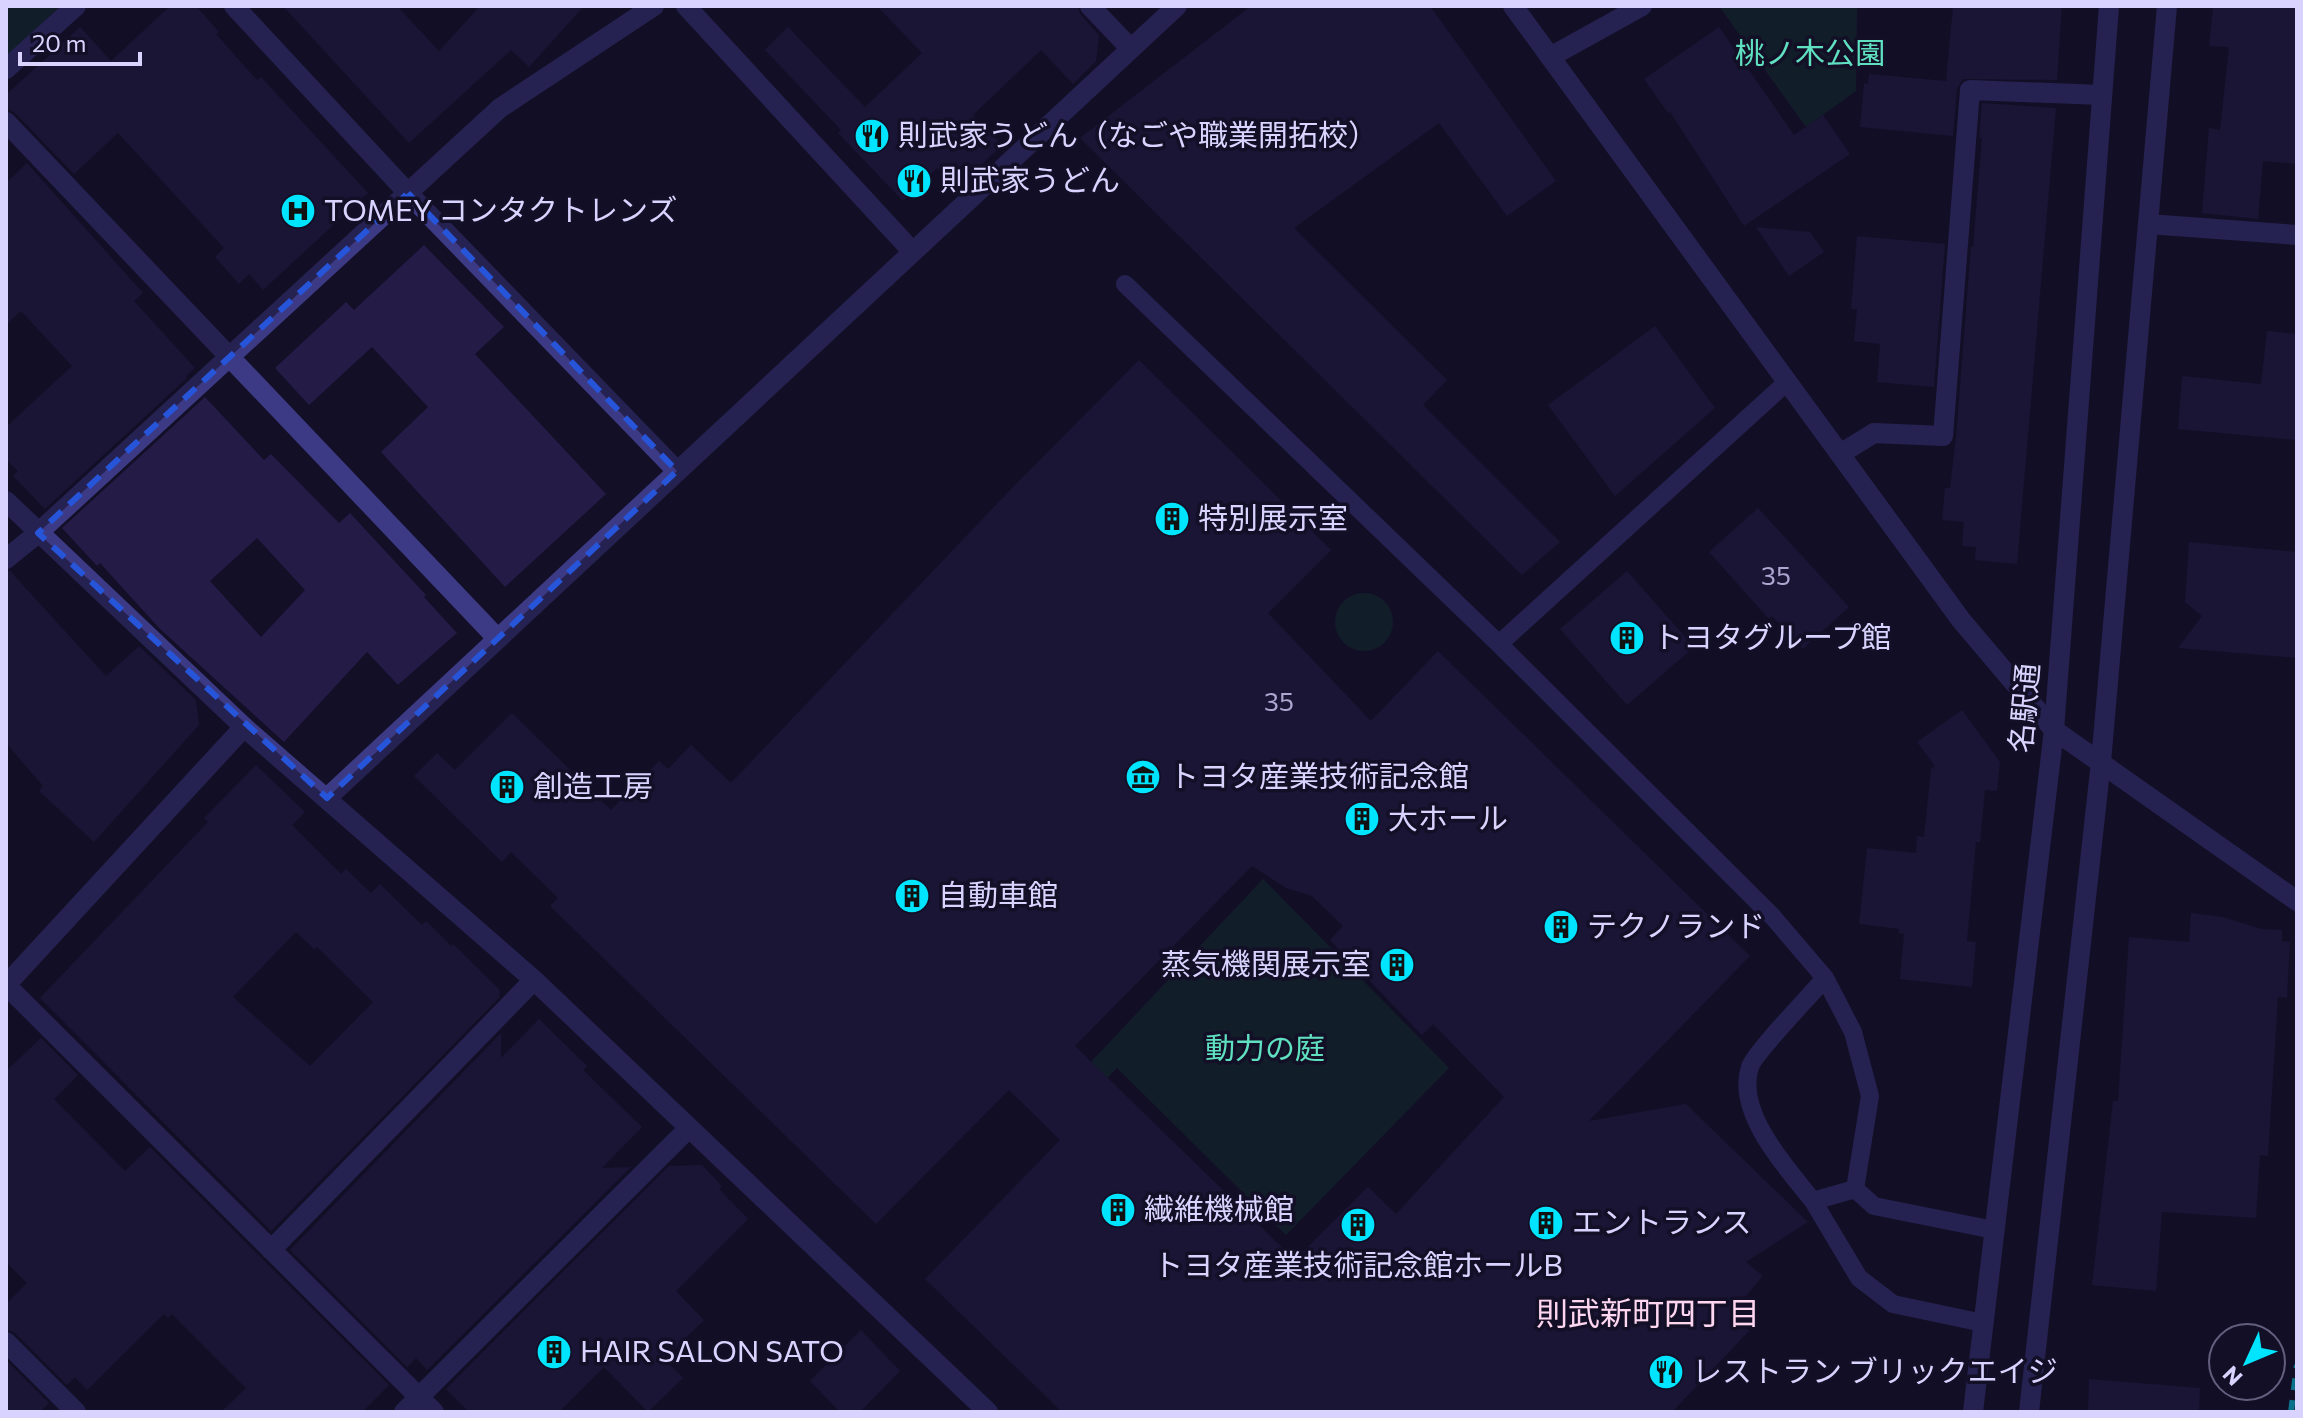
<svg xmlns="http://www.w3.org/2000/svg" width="2303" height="1418" font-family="Commissioner,'Noto Sans JP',sans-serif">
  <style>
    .green { fill: #12302f }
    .building { fill: #241b47; fill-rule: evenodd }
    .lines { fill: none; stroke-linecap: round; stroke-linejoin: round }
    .service { stroke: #3d3a85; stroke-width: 18 }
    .minor { stroke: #3d3a85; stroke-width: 20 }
    .tertiary { stroke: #3d3a85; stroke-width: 20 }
    .rail { stroke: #00e5ff; stroke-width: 6; stroke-dasharray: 12 10; stroke-linecap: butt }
    .marked { fill: none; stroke: #2655da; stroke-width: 6; stroke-dasharray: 16 10; stroke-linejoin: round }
    .labels { text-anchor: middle; stroke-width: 7; stroke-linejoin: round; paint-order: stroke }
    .number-label { font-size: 26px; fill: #aca6d1 }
    .park-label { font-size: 30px; fill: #5fe0c0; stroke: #130f26 }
    .poi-label { font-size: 30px; fill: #d9d4ff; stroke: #130f26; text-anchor: start }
    .street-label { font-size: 30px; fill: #d9d4ff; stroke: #130f26 }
    .neighbourhood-label { font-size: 32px; fill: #ffd6f0; stroke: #130f26 }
  </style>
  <rect width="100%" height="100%" fill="#130f26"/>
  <!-- green -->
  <path class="green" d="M6,6h55l-55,50z
    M1719,6h138l-1,85 -50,36z
    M1335 622a29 29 0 1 1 58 0a29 29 0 1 1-58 0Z
    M1263,879l186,189 -163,167 -169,-167 -26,27 -16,-16z"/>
  <!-- building -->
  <path class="building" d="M170,6h26l23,26 -3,2 41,46 4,-3 107,116 -105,97 -14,-16 -10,10 -24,-27 9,-9 -106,-115 -44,41 -59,-61 -7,-4v-16l72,-66 31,34z
    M283,6h114l42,45 41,-45h104l-55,61 -18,-17 -102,93z
    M877,6h200l4,9 18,20 -3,26 -23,23 -32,-34 -68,65 29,30 -45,43 -20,-20 -34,33 -65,-68 3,-3 -76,-80 23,-23 77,80 57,-54z
    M1251,6h179l126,175 -49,35 -68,-93 -145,105 153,152 -24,25 137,137 -38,33 -442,-437z
    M1953,6h109l-5,74 -94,-1 -6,10 -4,47 -93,-9 4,-44 4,1 1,-10 77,7z
    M2213,6h84v158l-34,-3 -5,58 -56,-6 7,-85 11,2 9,-83 -20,-1z
    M1719,27l75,108 29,-20 27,39 -106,72 -74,-114 -2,1 -24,-34z
    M1982,103l74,5 -39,456 -42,-4 1,-13 -14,-1 2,-24 -22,-2 3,-32h5l6,-51 15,-191 2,1 9,-109h-3z
    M27,163l116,130 -9,8 61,67 -9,8 1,2 -142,131 -32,-33 5,-5 -12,-12v-32l66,-61 -51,-55 -15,14v-142z
    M1756,227l54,5 14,20 -35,24z
    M1857,236l88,8 -11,143 -57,-5 3,-38 -26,-3 3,-32h-6z
    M424,245l80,82 -29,27 131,140 -101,93 -124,-135 47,-45 -56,-60 -63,58 -34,-37 71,-66 8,8z
    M1655,326l60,82 -100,88 -67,-91z
    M2267,331l30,3v106l-119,-11 4,-53 79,8z
    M1139,360l192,190 -63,63 103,108 67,-70 312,305 -161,165 97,-17 122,118 -62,40 17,14 -32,37 18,18 -77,81h-610l-137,-133 135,-139 -51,-50 -133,134 -326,-318 8,-8 -47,-46 -9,10 -88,-86 23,-23 18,17 57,-57 99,97 48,-49 9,8 23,-24 40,38 282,-296zM1252,866l34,22 26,8 31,30 -13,14 92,95 11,-11 71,73 -108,117 -28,-27 -73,73 -220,-214z
    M205,397l59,63 7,-6 68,69 11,-10 76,82 -2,2 33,36 -59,52 -31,-33 -83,90 -125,-114 -59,-65 -3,3 -35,-38zM257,538l48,52 -44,47 -51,-56z
    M1758,508l91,99 -46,42 -31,-33 -3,3 -60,-67z
    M2189,542l108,10v106l-119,-10 24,-32 -17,-14z
    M10,571l96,105 33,-30 57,54 3,25 -105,117 -55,-51 4,-5 -37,-43v-171z
    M1627,571l67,76 -67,58 -67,-76z
    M1962,710l38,52 -3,29 -12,-1 -5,52h-4l-9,99 9,1 -4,45 -72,-8 4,-45 -6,-1 1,-4 -40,-5 8,-76 49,5 1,-17 7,1 7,-68 4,-3 -18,-24z
    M256,765l49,47 -13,13 49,49 5,-5 25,24 9,-9 42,41 4,-4 25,25 2,-2 46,45 1,8 -229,234 -231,-233 168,-176 -4,-4zM296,932l18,17 3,-2 56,55 -63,64 -77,-69z
    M2191,913l32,4 38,12 21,1v11l8,1 -3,56 -9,-1 -10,159 -8,-1 -4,63 -94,-6 -6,79 -64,-6 21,-184h5l11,-164 60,5z
    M539,1019l48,47 -4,4 59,57 -40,41 29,-1 -204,203 -11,-12 -9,9 -117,-117 211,-217v25z
    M41,1038l37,37 -24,24 71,72 25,-24 239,238 -27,27h-141l25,-24 -74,-74 -4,4 -4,-4 -77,76 -12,-13 -8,8 -52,-52 -9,-4v-25l21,-21 -21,-21v-191z
    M702,1165l20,21 -3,3 29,30 -72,72 28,29 -40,39 19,19 -35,34 -44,-45 -45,45h-90l-23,-23 223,-223z
    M861,1330l39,41 -40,41h-20l-30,-31z
    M6,1360l43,43 -9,9h-34z
    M2089,1379l111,9 -1,24h-111z"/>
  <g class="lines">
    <!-- service -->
    <path class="service" d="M1125,284l374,360
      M1787,382l-288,262 274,273 52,61 28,54 17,64 -15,93 -42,12c-26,-33 -78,-88 -63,-134 4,-14 62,-73 75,-89
      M1855,1189l19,17 120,24
      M1813,1201l46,77 34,26 90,19"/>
    <!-- minor -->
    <path class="minor" d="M234,6l174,187 269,278
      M686,6l226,245
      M1090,6l41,43
      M1550,57l92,-51
      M6,69l70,-63
      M6,122l492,517
      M2148,224l149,11
      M1840,454l34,-21 69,3 27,-346 132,5
      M6,501l238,226 290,253 454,432
      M6,559l32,-26 462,-425 154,-102
      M327,798l850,-792
      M6,985l428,427
      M271,1250l263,-270
      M6,1342l70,70
      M404,1412l285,-284"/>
    <!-- tertiary -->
    <path class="tertiary" d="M1513,6l448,614 93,110 243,171
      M6,985l238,-258
      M1973,1412l81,-682 55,-724
      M2029,1412l72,-650 66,-756"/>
    <!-- rail -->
    <path class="rail" d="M2291,1412l6,-47"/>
  </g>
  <!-- marked area -->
  <path d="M0 0H2303V1418H0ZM408,193l269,278 -350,327 -289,-265z" fill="#130f26" fill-opacity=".55" fill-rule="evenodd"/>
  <path class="marked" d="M408,193l269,278 -350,327 -289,-265z"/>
  <!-- icons -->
  <defs>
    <symbol id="restaurant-disc" viewBox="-11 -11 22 22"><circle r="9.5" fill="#00e5ff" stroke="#130f26"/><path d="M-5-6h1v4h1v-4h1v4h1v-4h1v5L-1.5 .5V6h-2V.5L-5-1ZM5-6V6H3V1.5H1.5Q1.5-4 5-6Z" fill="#111"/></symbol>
    <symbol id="hospital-disc" viewBox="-11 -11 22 22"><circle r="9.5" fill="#00e5ff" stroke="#130f26"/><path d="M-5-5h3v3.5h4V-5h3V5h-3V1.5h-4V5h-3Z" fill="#111"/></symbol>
    <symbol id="building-disc" viewBox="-11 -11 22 22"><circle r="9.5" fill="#00e5ff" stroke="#130f26"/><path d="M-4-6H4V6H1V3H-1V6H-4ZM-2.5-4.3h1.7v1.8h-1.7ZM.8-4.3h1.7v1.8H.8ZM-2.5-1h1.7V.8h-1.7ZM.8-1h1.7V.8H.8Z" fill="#111"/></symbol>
    <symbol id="museum-disc" viewBox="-11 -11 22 22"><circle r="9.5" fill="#00e5ff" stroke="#130f26"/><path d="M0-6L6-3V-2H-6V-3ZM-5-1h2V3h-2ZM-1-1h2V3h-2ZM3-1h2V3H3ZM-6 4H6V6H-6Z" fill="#111"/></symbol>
  </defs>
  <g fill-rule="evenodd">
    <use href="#restaurant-disc" x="852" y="116" width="40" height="40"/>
    <use href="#restaurant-disc" x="894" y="161" width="40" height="40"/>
    <use href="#hospital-disc" x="278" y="191" width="40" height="40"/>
    <use href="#building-disc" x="1152" y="499" width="40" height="40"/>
    <use href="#building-disc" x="1607" y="618" width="40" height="40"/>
    <use href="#museum-disc" x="1123" y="757" width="40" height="40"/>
    <use href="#building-disc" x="487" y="767" width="40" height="40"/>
    <use href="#building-disc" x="1342" y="799" width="40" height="40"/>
    <use href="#building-disc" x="892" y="876" width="40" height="40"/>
    <use href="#building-disc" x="1541" y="907" width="40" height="40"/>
    <use href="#building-disc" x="1377" y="945" width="40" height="40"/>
    <use href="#building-disc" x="1098" y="1190" width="40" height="40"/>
    <use href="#building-disc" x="1526" y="1203" width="40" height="40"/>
    <use href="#building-disc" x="1338" y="1205" width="40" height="40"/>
    <use href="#building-disc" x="534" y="1332" width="40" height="40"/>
    <use href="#restaurant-disc" x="1646" y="1352" width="40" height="40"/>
  </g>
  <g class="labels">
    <!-- number labels -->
    <g class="number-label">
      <text x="1776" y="585">35</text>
      <text x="1279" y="711">35</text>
    </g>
    <!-- park labels -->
    <g class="park-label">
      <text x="1810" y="64">桃ノ木公園</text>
      <text x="1265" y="1059">動力の庭</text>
    </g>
    <!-- poi labels -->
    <g class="poi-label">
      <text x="898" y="146">則武家うどん（なごや職業開拓校）</text>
      <text x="940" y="191">則武家うどん</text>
      <text x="324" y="221">TOMEY コンタクトレンズ</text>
      <text x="1198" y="529">特別展示室</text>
      <text x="1653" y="648">トヨタグループ館</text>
      <text x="1169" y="787">トヨタ産業技術記念館</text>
      <text x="533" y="797">創造工房</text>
      <text x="1388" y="829">大ホール</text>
      <text x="938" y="906">自動車館</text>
      <text x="1587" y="937">テクノランド</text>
      <text x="1371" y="975" text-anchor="end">蒸気機関展示室</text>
      <text x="1144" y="1220">繊維機械館</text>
      <text x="1572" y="1233">エントランス</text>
      <text x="1358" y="1276" text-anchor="middle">トヨタ産業技術記念館ホールB</text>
      <text x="580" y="1362">HAIR SALON SATO</text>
      <text x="1692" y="1382">レストラン ブリックエイジ</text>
    </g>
    <!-- street labels -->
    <g class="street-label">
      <text transform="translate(2025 708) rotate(-85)" y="10">名駅通</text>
    </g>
    <!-- neighbourhood labels -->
    <g class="neighbourhood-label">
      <text x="1648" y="1325">則武新町四丁目</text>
    </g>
  </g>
  <!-- border -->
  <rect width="2303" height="1418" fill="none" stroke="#d9d4ff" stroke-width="16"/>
  <!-- north arrow -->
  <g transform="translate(2247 1362) rotate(226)"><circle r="38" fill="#130f26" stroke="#625e7d" stroke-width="2"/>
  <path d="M0-6L14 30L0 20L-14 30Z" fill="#00e5ff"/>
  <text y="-12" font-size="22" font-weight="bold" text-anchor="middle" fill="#d9d4ff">N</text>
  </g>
  <!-- scale -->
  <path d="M20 52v12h120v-12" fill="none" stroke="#d9d4ff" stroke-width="4"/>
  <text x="32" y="52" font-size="24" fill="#d9d4ff" stroke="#130f26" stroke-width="6" paint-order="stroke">20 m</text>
</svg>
